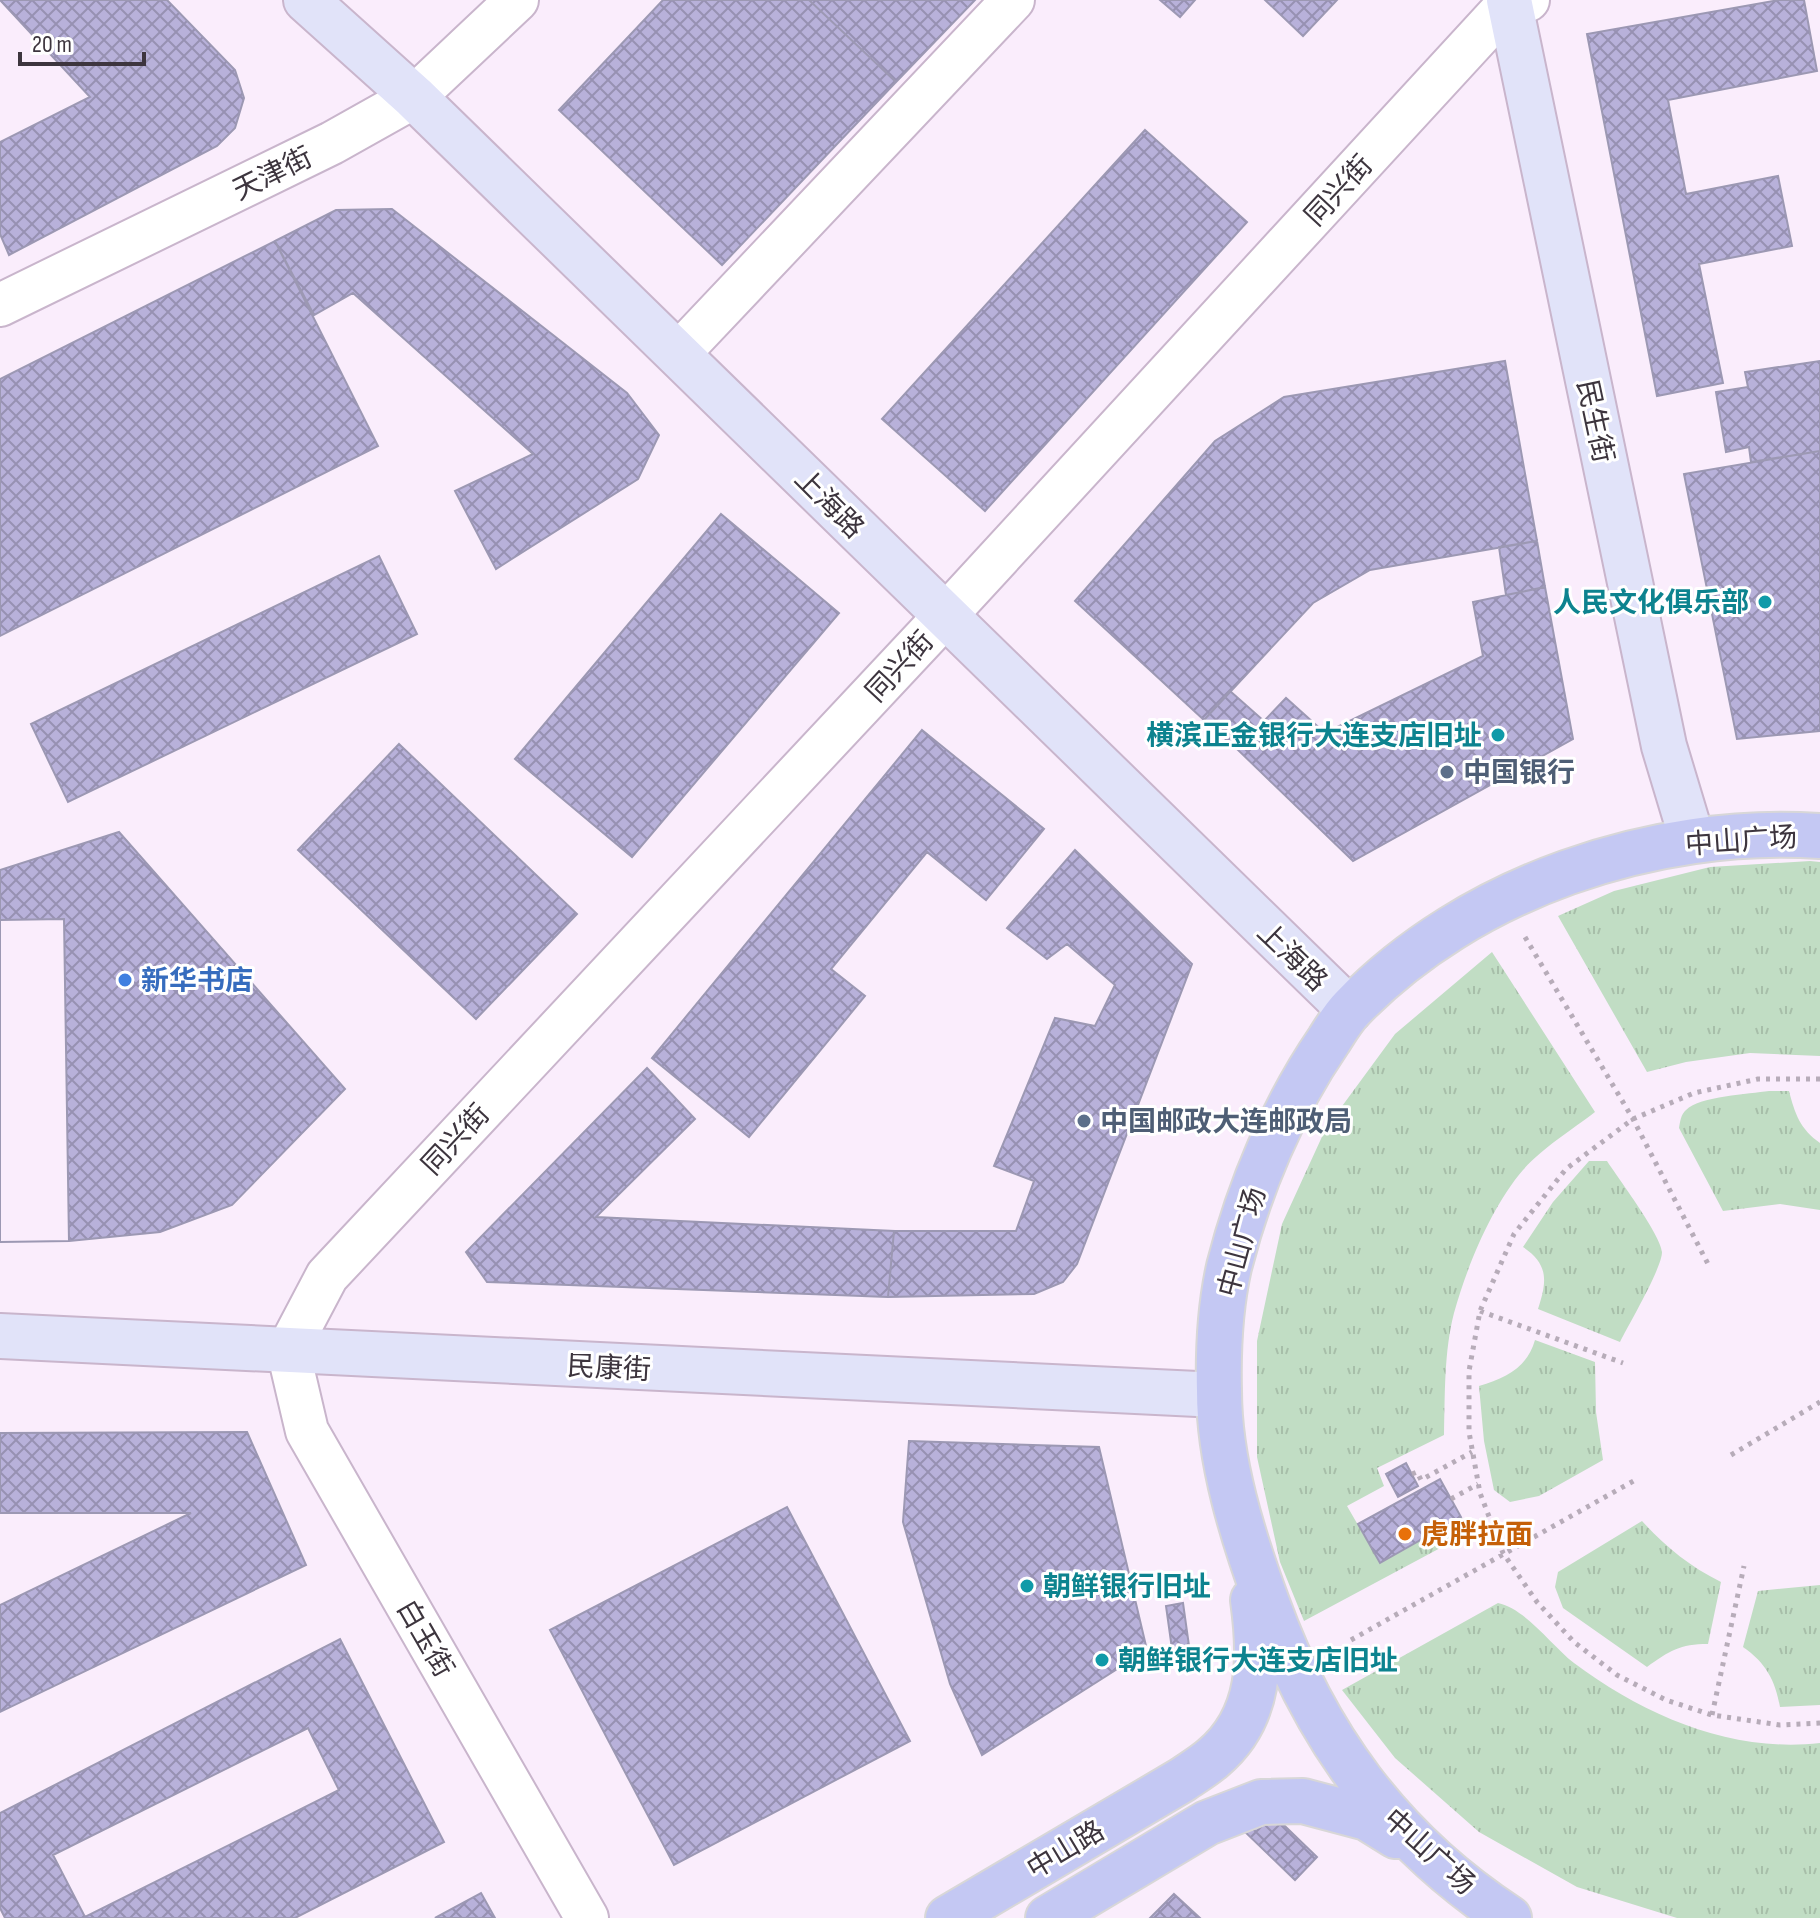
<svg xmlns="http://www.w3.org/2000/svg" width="1820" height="1918" font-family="'Sofia Sans Condensed','Noto Sans SC',sans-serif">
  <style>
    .grass { fill: url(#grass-tufts) }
    .building { fill: url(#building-cross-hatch); stroke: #9c98b3; stroke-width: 2; fill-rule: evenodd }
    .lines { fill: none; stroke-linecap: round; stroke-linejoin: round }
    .street-casing { stroke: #c9b5cc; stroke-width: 46 }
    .secondary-casing { stroke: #c9b5cc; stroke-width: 48 }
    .primary-casing { stroke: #d8d7d8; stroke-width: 48 }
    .path { stroke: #b7acb9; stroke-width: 5; stroke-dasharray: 4 6; stroke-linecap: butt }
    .street { stroke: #fff; stroke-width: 42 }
    .secondary { stroke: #e1e3f9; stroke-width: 44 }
    .primary { stroke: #c4c8f3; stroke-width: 44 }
    .culture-dot { fill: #0f9aa8; stroke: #fff; stroke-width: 3 }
    .service-dot { fill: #5c6f8a; stroke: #fff; stroke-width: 3 }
    .shop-dot { fill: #3f7fe0; stroke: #fff; stroke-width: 3 }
    .food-dot { fill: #e8710a; stroke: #fff; stroke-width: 3 }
    .labels { text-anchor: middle; stroke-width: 6; stroke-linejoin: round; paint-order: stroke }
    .street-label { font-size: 28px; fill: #3d353e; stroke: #fff }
    .culture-label { font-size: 28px; font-weight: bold; fill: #0d838f; stroke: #fff; text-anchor: end }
    .service-label { font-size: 28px; font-weight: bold; fill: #4e5e75; stroke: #fff; text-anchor: start }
    .shop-label { font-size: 28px; font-weight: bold; fill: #366cbe; stroke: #fff; text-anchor: start }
    .food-label { font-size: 28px; font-weight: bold; fill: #c56008; stroke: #fff; text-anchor: start }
  </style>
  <defs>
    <pattern id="grass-tufts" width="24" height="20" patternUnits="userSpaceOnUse" patternTransform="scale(2)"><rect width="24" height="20" fill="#c1ddc4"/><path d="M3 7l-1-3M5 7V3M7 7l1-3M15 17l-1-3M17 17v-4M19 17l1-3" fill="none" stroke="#a7bea9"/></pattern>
    <pattern id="building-cross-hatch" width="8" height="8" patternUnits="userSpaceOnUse" patternTransform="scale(2)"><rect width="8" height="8" fill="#b8b1da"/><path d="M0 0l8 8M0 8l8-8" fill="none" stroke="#9791b2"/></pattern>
  </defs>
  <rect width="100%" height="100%" fill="#faedfc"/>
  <!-- grass -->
  <path class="grass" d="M1810,861l10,1v194l-70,-3 -64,9 -39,10 -89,-156 56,-25 96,-24z
    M1492,952l103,160c-22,17 -54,37 -72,58 -31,36 -56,96 -69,143 -10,38 -9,82 -10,122l-67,33 7,18 -37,20 33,57 81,-46 11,14 -168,90 -24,-59 -23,-105v-116l25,-117 44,-96 69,-94z
    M1769,1091h20c6,23 11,38 31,52v67l-40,-6 -57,7 -44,-83c1,-6 2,-14 7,-18 14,-14 63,-16 83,-19z
    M1589,1161h18c11,17 54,74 55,91 0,16 -33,72 -42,90l-82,-33c9,-27 11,-45 -15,-62l30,-45z
    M1535,1340l60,22 1,50 7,48 -64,36 -29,6 -16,-12 -10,-49 -5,-55c27,-8 48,-18 56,-46z
    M1642,1521c24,26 47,45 79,61l-13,62c-28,0 -39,7 -61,23l-84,-59 -8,-21 3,-15z
    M1820,1585v120l-40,2c-5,-27 -14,-44 -37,-60l15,-56z
    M1498,1603c28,6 53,42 76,60 71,53 157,90 246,80v175h-143l-100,-31 -98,-55 -84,-74 -53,-68z"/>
  <!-- building -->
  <path class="building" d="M0,0h167l68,70 9,28 -9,30 -18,18 -208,109 -9,-21v-92l90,-45z
    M663,0h146l87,82 -174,183 -163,-155z
    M809,0h166l-79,82z
    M1160,0h35l-15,17z
    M1265,0h72l-34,36z
    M1779,0h25l13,71 -149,29 18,94 92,-18 14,70 -93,18 24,119 -66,13 -70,-362z
    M1145,130l102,92 -262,289 -103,-92z
    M392,209l235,184 32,42 -21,44 -142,90 -41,-78 78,-37 -180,-161 -39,22 -39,-74 61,-31z
    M275,241l103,205 -378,190v-257z
    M1505,361l32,180 -167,29 -57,33 -109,117 -129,-119 140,-160 69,-44z
    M1820,361v90l-69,11 -2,-15 -23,5 -10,-60 32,-5 -3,-15z
    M1820,451v280l-83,8 -53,-265z
    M721,514l118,99 -207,244 -117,-98z
    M1537,541l8,46 -39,8 -7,-48z
    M379,556l38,78 -349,168 -37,-78z
    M1545,587l28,152 -220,122 -116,-112 49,-51 39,35 158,-77 -10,-54z
    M1230,691l34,30 -27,28 -33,-29z
    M922,730l122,99 -58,71 -59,-48 -96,117 34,27 -116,141 -97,-79z
    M399,744l178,170 -101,105 -178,-169z
    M119,832l226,257 -113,116 -72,27 -91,9 -69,1v-372z
    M1075,850l117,114 -115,300 -14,18 -29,12 -146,3 6,-66h122l18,-50 -40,-15 61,-148 40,8 20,-41 -48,-41 -20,15 -40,-31z
    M64,919l5,322 -69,1v-322z
    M647,1068l48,51 -99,98 298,14 -6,66 -401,-15 -21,-30z
    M247,1432l59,133 -306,147v-107l191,-92h-191v-80z
    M909,1441l190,6 48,203 -165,105 -32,-71 -47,-162z
    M1406,1463l12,23 -20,11 -12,-23z
    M1440,1479l21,38 -81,46 -22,-39z
    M787,1507l123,234 -236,124 -124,-235z
    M1183,1603l7,50 -17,3 -7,-50z
    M340,1639l104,203 -149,76h-290l-5,-10v-95zM308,1728l31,62 -254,127 -32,-62z
    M1263,1805l54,52 -22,23 -54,-52z
    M481,1893l14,25h-60z
    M1174,1894l26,24h-50z"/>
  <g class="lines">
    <defs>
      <path id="street" d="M0,305l332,-162 82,-46 103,-97
        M679,353l334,-353
        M587,1918l-280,-487 -19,-81 39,-74 618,-660 564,-613 19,-3"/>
      <path id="secondary" d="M306,0l108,97 936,913
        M1509,0l155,746 28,93
        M0,1336l1218,59"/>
      <path id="primary" d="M948,1918l234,-138c10,-7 22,-14 31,-22 49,-41 48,-101 40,-158
        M1048,1918l159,-95 54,-21 42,-1 64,17 29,18
        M1509,1918c-119,-78 -194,-182 -242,-315 -24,-66 -48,-141 -48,-212 -1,-41 1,-84 10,-124 20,-79 54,-160 100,-227 7,-11 14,-23 23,-32 117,-121 301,-183 468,-172"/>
    </defs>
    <!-- street casing -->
    <use href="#street" class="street-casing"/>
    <!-- secondary casing -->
    <use href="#secondary" class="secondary-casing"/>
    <!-- primary casing -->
    <use href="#primary" class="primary-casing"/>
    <!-- path -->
    <path class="path" d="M1525,937l108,182 75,145
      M1820,1079h-62l-64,14 -61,26 -67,50 -52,65 -34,77 -11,60v61l11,61 23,60 34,49 37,40 43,33 49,25 46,15 68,10 40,-2
      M1480,1311l143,52
      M1731,1455l89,-53
      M1412,1474l5,-2 4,8 51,-28
      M1451,1499l27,-15
      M1351,1640l286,-161
      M1712,1715l32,-149"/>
    <!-- street -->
    <use href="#street" class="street"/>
    <!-- secondary -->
    <use href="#secondary" class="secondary"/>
    <!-- primary -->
    <use href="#primary" class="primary"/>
  </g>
  <!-- markers -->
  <g class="culture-dot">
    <circle cx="1765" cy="602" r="8"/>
    <circle cx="1498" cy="735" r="8"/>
    <circle cx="1027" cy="1586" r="8"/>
    <circle cx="1102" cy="1660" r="8"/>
  </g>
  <g class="service-dot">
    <circle cx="1447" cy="772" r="8"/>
    <circle cx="1084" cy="1121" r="8"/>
  </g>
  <circle class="shop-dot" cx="125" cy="980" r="8"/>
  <circle class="food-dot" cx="1405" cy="1534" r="8"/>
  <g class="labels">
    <!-- street labels -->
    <g class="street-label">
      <text transform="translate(272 173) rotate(-26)" y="10">天津街</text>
      <text transform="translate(1338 190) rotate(-47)" y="10">同兴街</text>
      <text transform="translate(1596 421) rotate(78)" y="10">民生街</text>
      <text transform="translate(830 503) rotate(45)" y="10">上海路</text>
      <text transform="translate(899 666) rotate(-47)" y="10">同兴街</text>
      <text transform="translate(1741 840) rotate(-4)" y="10">中山广场</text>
      <text transform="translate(1293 956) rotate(44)" y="10">上海路</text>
      <text transform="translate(455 1139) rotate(-47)" y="10">同兴街</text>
      <text transform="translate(1241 1242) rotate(-75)" y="10">中山广场</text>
      <text transform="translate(609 1367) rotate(3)" y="10">民康街</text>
      <text transform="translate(426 1638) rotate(60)" y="10">白玉街</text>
      <text transform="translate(1065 1849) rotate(-31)" y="10">中山路</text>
      <text transform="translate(1430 1851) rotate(42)" y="10">中山广场</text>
    </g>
    <!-- culture labels -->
    <g class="culture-label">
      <text x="1749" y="612">人民文化俱乐部</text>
      <text x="1482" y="745">横滨正金银行大连支店旧址</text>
      <text x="1043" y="1596" text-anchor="start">朝鲜银行旧址</text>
      <text x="1118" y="1670" text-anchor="start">朝鲜银行大连支店旧址</text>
    </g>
    <!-- service labels -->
    <g class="service-label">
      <text x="1463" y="782">中国银行</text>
      <text x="1100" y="1131">中国邮政大连邮政局</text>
    </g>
    <!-- shop labels -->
    <g class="shop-label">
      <text x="141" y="990">新华书店</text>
    </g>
    <!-- food labels -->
    <g class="food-label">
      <text x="1421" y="1544">虎胖拉面</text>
    </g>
  </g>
  <!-- scale -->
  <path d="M20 52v12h124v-12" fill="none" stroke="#3d353e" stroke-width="4"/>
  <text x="32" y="52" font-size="24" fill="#3d353e" stroke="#ffffff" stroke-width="6" paint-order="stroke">20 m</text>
</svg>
